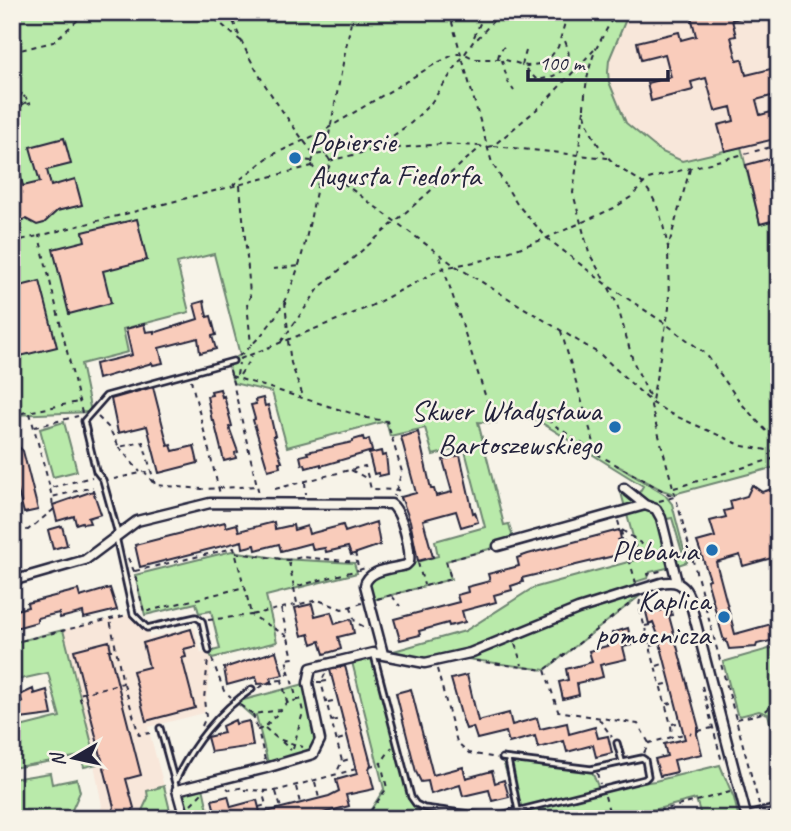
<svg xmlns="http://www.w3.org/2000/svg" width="791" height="831" font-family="Caveat,sans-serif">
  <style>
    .built { fill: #f8e7da }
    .green { fill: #b9eaaa; stroke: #6e8672; stroke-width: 2 }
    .building { fill: #f9ccbb; stroke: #22223b; stroke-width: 2 }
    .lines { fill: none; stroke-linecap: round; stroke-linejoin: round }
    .lane-casing { stroke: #22223b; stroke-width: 9 }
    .street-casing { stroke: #22223b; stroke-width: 13 }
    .path { stroke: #22223b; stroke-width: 2; stroke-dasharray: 5 5; stroke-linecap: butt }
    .lane { stroke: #f7f3e8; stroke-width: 3.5 }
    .street { stroke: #f7f3e8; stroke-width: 8 }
    .poi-dot { fill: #1f6fb2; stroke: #f7f3e8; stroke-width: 2.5 }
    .labels { text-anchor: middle; stroke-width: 5; stroke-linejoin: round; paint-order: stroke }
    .poi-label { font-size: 30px; fill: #22223b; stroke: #f7f3e8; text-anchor: end }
  </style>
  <rect width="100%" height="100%" fill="#f7f3e8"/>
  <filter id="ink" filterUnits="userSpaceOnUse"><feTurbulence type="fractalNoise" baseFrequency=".0143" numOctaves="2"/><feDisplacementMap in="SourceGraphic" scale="14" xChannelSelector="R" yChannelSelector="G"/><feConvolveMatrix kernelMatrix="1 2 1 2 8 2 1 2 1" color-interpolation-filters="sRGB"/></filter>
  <g filter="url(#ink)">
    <!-- built -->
    <path class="built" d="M629,12h122l3,11 25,-5v201l-19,6 -19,-78 -59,14 -35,-18 -21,-20 -16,-33 -2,-18 1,-12z
      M133,614l14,14 2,10 45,-11 7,26 8,-1 3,6 -8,55 -56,14 16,59 -17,5 1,7 -10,21h-41l5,-13 -8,-42h3l-34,-134z"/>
    <!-- green -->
    <path class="green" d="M12,12h617l-20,48 -1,12 1,10 17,41 34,28 22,10 59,-14 19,77 19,-5v247l-105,28 -12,-4 -46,-25 49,30 7,9 15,58 -9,3 -2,-7 7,-3 -11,-37 -14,3 13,46 -21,5 -2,6 -13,4 6,13 -96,75 -91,-13 -22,5 -49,-8 82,-23 68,-43 106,-29 -19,-70 16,9 7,-12 -106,-66 -40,-6 -1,9 -18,-1 26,103 5,-1 5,18 -68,19 5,18 -82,22 -4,-16 12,-12 61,-17 -3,-15 50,-14 -21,-80 -31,8 -8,-27 -35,8 -4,-15 -99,26 -15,-55 -39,-9 -5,-21 12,-7 -26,-101 -37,9 12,49 -66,17 5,23 -47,12 10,48 -79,3z
      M64,422l13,49 -24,6 -13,-48z
      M232,551l50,8 72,4 3,10 -91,23 11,46 -65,16 -3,-6 11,-3 -9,-38 -12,2 -3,-10 -51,12 -10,-40z
      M63,630l34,134 -13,3 -3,-11 -69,12v-39l48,-12 -12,-44 -36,8v-38z
      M779,646v109l-11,-41 -9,-3 -19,5 -3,-2 -14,-52z
      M373,653l38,144 9,9 72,11 26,-8 -16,-51 89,11 8,20 56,-8 65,-16 14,33 5,21h-37l-6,-20 -77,20h-280l31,-8 14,-22 -33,-131z
      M308,683l12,57 -7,14 -45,9 -12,-48 -3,2 -17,-15z
      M50,773l2,11 25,-5 3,13 -12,27h-56v-40z
      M202,783l8,36h-25l-8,-29z
      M164,786l8,33h-34l10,-21 -1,-7z"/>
    <!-- building -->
    <path class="building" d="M690,12h61v3l-19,5 4,16 -5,1 6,23 5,-1 4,16 33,-8v27l-23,6 4,15 19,-5v28l-54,13 -7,-26 16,-4 -3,-14 -16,4 -9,-33 -15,4 2,8 -42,11 -4,-18 24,-6 -6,-23 -24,6 -4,-18 42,-10 2,8 15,-4z
      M64,138l7,26 -24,6 4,16 24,-7 7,26 -25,6 -13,12 -7,2 -11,-6 -14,4v-28h3l-3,-12v-29h3l8,32 17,-4 -10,-35z
      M779,156v63l-19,5 -14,-59z
      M137,219l10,41 -44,11 8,32 -42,11 -16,-65 32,-8 -2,-9z
      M40,281l17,66 -45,11v-70z
      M204,301l3,16 4,-1 5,19 -4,1 4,13 -16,4 -2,-15 -39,10 4,15 -10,2 -1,-2 -54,16 -3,-15 37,-9 -6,-26 18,-5 2,8 8,-1v2l44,-14 -4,-15z
      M153,387l15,59 3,-1 2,6 21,-5 4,17 -39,10 -12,-47 -29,7 -7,-34z
      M220,389l2,8 2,-1 8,30 -3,1 9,25 -3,1 1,5 -12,3 -10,-40h-2l-5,-25 5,-1 -1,-4z
      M263,398l2,8 3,-1 7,31h-2l9,26h-3l1,5 -12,3 -15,-50 2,-1 -4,-14 5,-1 -1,-4z
      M12,432h3l4,15 4,4 15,59 -14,3 -12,-43z
      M418,432l13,57h3l2,7 16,-4 -9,-32 17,-5 13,58 2,-1 3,10 -17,5 -5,-16 -33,9 10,37 -15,4 -8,-40 -9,-24 15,-4 -15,-56z
      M363,437l1,4 5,-2 3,12 -51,15v-2l-15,4 -1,-4 -3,1 -2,-9 8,-2 -1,-2 46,-10v-2z
      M381,451l1,5 4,-1 2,19 -9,2 -1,-3 -4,1 -5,-20z
      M752,485l10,7 13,-4 4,9v59l-36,10 -3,-11 -24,7 19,72 44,-12v17l-22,5 -1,3 -27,2 -3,-9 -2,1 -17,-61 3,-1 -13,-37 18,-5 -5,-16 16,-4 -2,-6 8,-2 -2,-8 17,-5z
      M93,491l8,23 -13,4 2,5 -7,1 -1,-2 -6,2 -2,-8 -17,5 -4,-16z
      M225,522l1,5 11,-3 2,7 35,-9 1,7 18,-4 1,5 13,-4 2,8 34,-9 2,7 31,-10 4,23 -29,10 -3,-8 -22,5 -1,-4 -12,2 -2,-7 -30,8 -2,-7 -23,6 -1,-5 -12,3 -1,-7 -102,26 -5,-22z
      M62,526l5,19 -14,4 -5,-19z
      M619,530l2,9 -3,1 4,14 -100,24 1,4 -12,4 1,4 -18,5 2,7 -34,9 3,11 -16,4 -1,-3 -29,8 1,4 -20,5 -6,-21 65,-17 -2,-7 11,-3 -1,-5 23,-6 -2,-7 31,-8 -2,-8 11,-4z
      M110,588l7,22 -33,8 -1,-6 -23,6 -1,-5 -22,5v4l-25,7v-18l16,-4 -1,-4 51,-13 2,7z
      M312,604l3,12 16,-4 4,12 16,-5 3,14 -16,4 3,12 -17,5 -4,-13 -8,3 -3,-10 -7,2 -7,-28z
      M658,608l1,3 11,-3 2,7 -3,1 30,112h-2v6l5,20 -28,6 3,12 -17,4 -5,-17 12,-3 -3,-12 21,-5 -27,-104 -5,-13 -4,2 -3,-12z
      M628,628l4,17 -9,2 3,12 -26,6 3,12 -26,6 2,12 -16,4 -4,-17 9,-2 -2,-11 26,-7 -3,-11 25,-7 -2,-11z
      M191,629l5,17 -12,3 2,8 -4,1 13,50 -49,13 -13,-50 16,-4 -6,-24z
      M109,641l2,9h-2l32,125 -15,4 8,29 -8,11h-17l5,-12 -40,-157z
      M276,651l7,24 -13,3 2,5 -14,1 -2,-7 -29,8 -3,-17z
      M345,666l26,98 -2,5 5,20 -28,6 3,11 -48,13h-74l-1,-5 -10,2 -4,-16 16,-4 3,11 26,-7 3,12 10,-1 59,-15 10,-5 -3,-11 21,-6 -27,-104z
      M467,675l11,46 31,-8 3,12 25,-7 3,11 27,-6 2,11 26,-7 3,11 10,-2 4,17 -16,4 -3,-12 -26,7 -3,-11 -26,7 -3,-12 -26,7 -3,-11 -29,7 -4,-12 -7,2 -4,-11 -11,-39z
      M33,689l1,5 13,-4 5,25 -40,5v-16l10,-2 -2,-7z
      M411,689l22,86 30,-8 3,11 26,-7 3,12 9,-3 5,17 -17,4 -3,-11 -26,6 -3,-11 -29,9 -3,-13 -7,1 -5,-10 -20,-79z
      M235,720l1,4 13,-3 4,25 -42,6 -4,-15 17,-4 -2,-7z"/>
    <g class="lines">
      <defs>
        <path id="lane" d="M118,534l-15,-54 -7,-9 -12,-50 22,-25 127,-35
          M116,537l17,77 14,14 49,-11 6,4 7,30
          M374,655l37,142 5,7 8,4 68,9 153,-38 3,-3 -3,-16 -3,-2 -51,11 -89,-11
          M160,728l17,62
          M617,743l5,18
          M508,760l10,50
          M175,782c16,-36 44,-71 77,-93
          M746,815l33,-8"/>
        <path id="street" d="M624,488l21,17
          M498,546l147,-41 11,4 5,9 16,64
          M12,581l73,-21 52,-39 73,-18 181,1c11,8 20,45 18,58l-3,3c-13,4 -38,4 -41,20l18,69
          M185,819l-8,-29 89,-22 47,-14 7,-14 -12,-57 3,-15 62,-15 52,10 45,-10 108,-44 83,-26c14,-3 23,0 28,14l58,222"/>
      </defs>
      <!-- lane casing -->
      <use href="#lane" class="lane-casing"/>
      <!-- street casing -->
      <use href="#street" class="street-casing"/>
      <!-- path -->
      <path class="path" d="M207,12l34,29
        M230,12c19,56 51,98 85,144
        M449,12l43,151 25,41 30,34 61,48 9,18 16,57 18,39
        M474,37l11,-25
        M526,51l-4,14 15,15c27,-4 40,-16 26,-43
        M12,52l41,-10 34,-30
        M498,58l2,-8 4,-3
        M502,60l6,22 6,9
        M13,104l2,-14
        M15,104l3,-13
        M16,105l6,-12
        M17,105l8,-9
        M22,105l7,-5
        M18,106l9,-8
        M18,107l13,-4
        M584,108c1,-20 4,-42 13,-61 6,-12 13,-22 18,-35
        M584,110l-11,83 16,60 17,30
        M585,114c5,21 18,42 36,55 7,5 17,9 23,16 15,17 19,40 24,62
        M494,146l113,12
        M488,147l5,-1 50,-42 51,-54
        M376,150l66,-6 40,2
        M312 163a9 9 0 1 1 18 0a9 9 0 1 1-18 0Z
        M325,155l28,-143
        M297,159l14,2
        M329,161l44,-11 38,-27 20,-20 44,-64 3,-1 23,-26
        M690,169l-22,79 1,60 -18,98 108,398
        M327,171l127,94 147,90 50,47 20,12 72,32 36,6
        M233,185l37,-29 50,-23 115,-69 20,-10h10l10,5h27l25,7 19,-3 12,-16 10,-35
        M240,185c3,38 8,74 10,112l-3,6 4,42
        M12,242l26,-6
        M440,257l48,147 8,10 45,2 56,38 77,43
        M273,269l26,-3
        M610,287l56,37 40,30 34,48 39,43
        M285,302l3,29
        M561,331l36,122
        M288,341l3,22 12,33
        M281,342l39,-55 162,-141
        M239,356c61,-49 65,-112 81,-183
        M240,359l129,-52 74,-39 42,-8 62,-22 67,-30 17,-11 17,-18 131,-34
        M230,370l29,124
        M237,375l2,-12
        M240,375l12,-19
        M231,376l136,42 20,3 15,51 -8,24
        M191,380l29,114
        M30,413l20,75 42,-11
        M82,413l-43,-177 273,-70
        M12,415l66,-13
        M98,417l11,11 10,19 24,-5 12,43 47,4 56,-3
        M35,427l43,-11
        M119,447l21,25
        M351,470l17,9
        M114,479l31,-7 9,12
        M305,482l1,12
        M12,485l4,-1
        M674,488l105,-31
        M50,489l2,8 41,-10
        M275,489l90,-23 6,23 27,1 3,11
        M659,501l15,-4
        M12,506l9,-3
        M12,508l6,21 10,1 25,-20 -1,-13
        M618,521l18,62
        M622,530l41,29
        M236,553l52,7 14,-3 55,5 2,8 9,-3
        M355,553l2,8
        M128,558l6,13 10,41 101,-25 6,28 67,-15 24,9 20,-6
        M289,562l5,25 64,-17
        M418,563l6,22
        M135,571l99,-23 10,38
        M649,576l-1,-2 17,-4
        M294,588l3,15
        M392,596l8,10
        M377,599l74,-20 -5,-18 45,-12
        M640,600l-1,6 32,119 1,12
        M351,607l4,15 13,7
        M281,609l12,49 -7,1 3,12 -7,9 5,22
        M208,620l43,-5 36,21
        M645,626l9,-2
        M12,643l115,-28
        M515,644l7,21
        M651,646l9,-3
        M212,659l12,32 7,6
        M476,661l69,9 13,41 80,13 11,19
        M657,666l9,-3
        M437,669l20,73 12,11 28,5
        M546,669l87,-68
        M325,674l-4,8 12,-2
        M317,682h4l21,79 -6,13
        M124,684l15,51 11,-2
        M662,685l9,-2
        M702,686l20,76
        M259,688l12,-7 10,-1
        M81,702l-2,-8 44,-11 -13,-63
        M328,702l10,-2
        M667,704l9,-2
        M240,705l13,9 28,-4 6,-7 10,-3 -8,-29 -5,-4
        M253,714l4,15
        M599,719l13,18
        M737,719c30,-7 31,-3 42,-32
        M332,721l11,-3
        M672,724l9,-2
        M202,726l4,-9 -2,-18 4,-40
        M265,728l13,11 25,8
        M698,731l14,-3
        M690,733l1,1
        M338,740l10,-3
        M282,742l9,8
        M293,749l10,-37 -3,-13 -3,1
        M644,753l5,-10 35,-9
        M265,760l-7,-30 7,-3 15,-16
        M343,761l10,-3
        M370,766l11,-3
        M597,773l3,11
        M315,782l4,16
        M296,787l4,16
        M227,788l3,2 14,-3 1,3 30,1 81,-22
        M276,792l5,16
        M605,796l6,23
        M191,804l11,-11
        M259,807l7,-2 -3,-11 3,-3
        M365,819l22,-31 -6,-25 11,-16
        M629,819l101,-27"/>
      <!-- lane -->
      <use href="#lane" class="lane"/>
      <!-- street -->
      <use href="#street" class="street"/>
    </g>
  </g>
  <!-- markers -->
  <g class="poi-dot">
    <circle cx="295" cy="158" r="7"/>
    <circle cx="615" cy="427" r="7"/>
    <circle cx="712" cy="550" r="7"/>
    <circle cx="724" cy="617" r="7"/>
  </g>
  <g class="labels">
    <!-- poi labels -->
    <g class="poi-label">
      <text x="309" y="151" text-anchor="start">Popiersie<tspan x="309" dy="34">Augusta Fiedorfa</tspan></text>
      <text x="601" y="420">Skwer Władysława<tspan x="601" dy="34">Bartoszewskiego</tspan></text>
      <text x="698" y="560">Plebania</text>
      <text x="710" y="610">Kaplica<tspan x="710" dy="34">pomocnicza</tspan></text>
    </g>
  </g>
  <!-- margin -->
  <rect width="791" height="831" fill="none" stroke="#f7f3e8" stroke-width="42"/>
  <rect x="21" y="21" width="749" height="789" fill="none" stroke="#22223b" stroke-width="2.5" filter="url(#ink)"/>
  <!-- north arrow -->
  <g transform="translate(74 758) rotate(261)" stroke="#f7f3e8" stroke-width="5" paint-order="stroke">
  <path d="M0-5L12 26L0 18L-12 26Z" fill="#22223b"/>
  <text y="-10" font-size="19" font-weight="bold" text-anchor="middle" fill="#22223b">N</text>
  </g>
  <!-- scale -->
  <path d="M528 70v10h140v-10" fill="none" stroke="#22223b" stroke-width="3.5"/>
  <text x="539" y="70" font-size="21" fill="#22223b" stroke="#f7f3e8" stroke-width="5" paint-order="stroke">100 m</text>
</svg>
